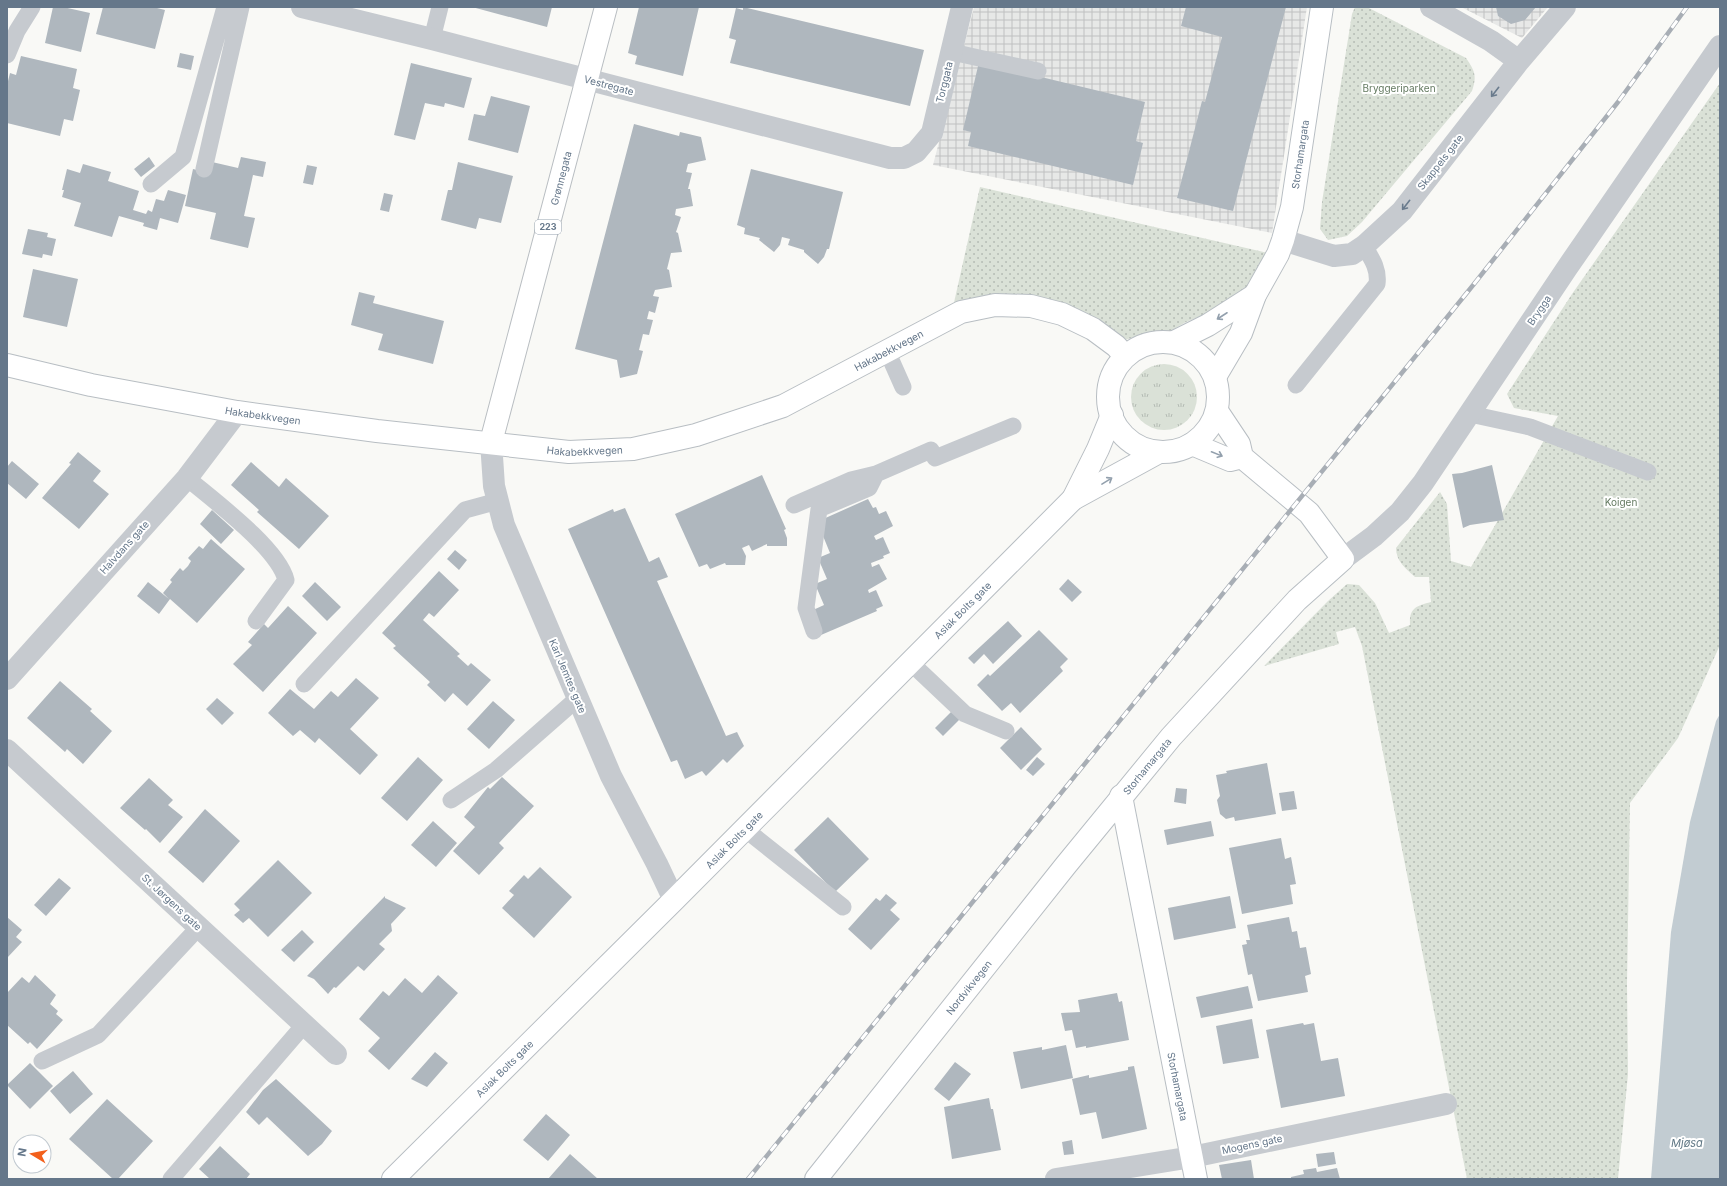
<svg xmlns="http://www.w3.org/2000/svg" width="1727" height="1186" font-family="Inter,sans-serif">
  <style>
    .industrial { fill: url(#industrial-grid) }
    .grass { fill: url(#grass-tufts) }
    .park { fill: url(#park-dots) }
    .water { fill: #c2ccd2 }
    .building { fill: #afb7be }
    .lines { fill: none; stroke-linecap: round; stroke-linejoin: round }
    .secondary-casing { stroke: #b8bec3; stroke-width: 24 }
    .primary-casing { stroke: #b9bec2; stroke-width: 24 }
    .service { stroke: #c6cacf; stroke-width: 17 }
    .minor { stroke: #c6cacf; stroke-width: 22 }
    .tertiary { stroke: #c6cacf; stroke-width: 22 }
    .secondary { stroke: #fff; stroke-width: 22 }
    .primary { stroke: #fff; stroke-width: 22 }
    .rail-casing { stroke: #a8aeb5; stroke-width: 4.5 }
    .rail { stroke: #fff; stroke-width: 3; stroke-dasharray: 9; stroke-linecap: butt }
    .oneway { stroke: #6a7b8d }
    .oneway2 { stroke: #93a0ad }
    .labels { text-anchor: middle; stroke-width: 4; stroke-linejoin: round; paint-order: stroke }
    .shield { fill: #fff; stroke: #93a0ad; stroke-width: 1 }
    .shield-label { font-size: 9px; font-weight: bold; fill: #65778a }
    .street-label { font-size: 10px; fill: #65778a; stroke: #fff }
    .park-label { font-size: 10px; fill: #647a61; stroke: #fff }
    .water-label { font-size: 11px; font-style: italic; fill: #617885; stroke: #fff }
  </style>
  <defs>
    <pattern id="industrial-grid" width="8" height="8" patternUnits="userSpaceOnUse"><rect width="8" height="8" fill="#e7e8e7"/><path d="M0 4h8M4 0v8" fill="none" stroke="#bfc1c1"/></pattern>
    <pattern id="grass-tufts" width="24" height="20" patternUnits="userSpaceOnUse"><rect width="24" height="20" fill="#dae1d7"/><path d="M3 7l-1-3M5 7V3M7 7l1-3M15 17l-1-3M17 17v-4M19 17l1-3" fill="none" stroke="#b4bbb4"/></pattern>
    <pattern id="park-dots" width="8" height="8" patternUnits="userSpaceOnUse"><rect width="8" height="8" fill="#dae1d7"/><path d="M2 2h.1M6 6h.1" fill="none" stroke="#b4bbb4" stroke-width="1.8" stroke-linecap="round"/></pattern>
  </defs>
  <rect width="100%" height="100%" fill="#f9f9f6"/>
  <!-- industrial -->
  <path class="industrial" d="M974,7h333l-35,226 -339,-68z
    M1461,7h87l-26,31z"/>
  <!-- grass -->
  <path class="grass" d="M1131 397a33 33 0 1 1 66 0a33 33 0 1 1-66 0Z"/>
  <!-- park -->
  <path class="park" d="M1355,7h12l99,51c9,13 11,18 6,33l-110,131 -15,14 -19,4 -8,-11 2,-27 30,-188z
    M1720,83v562l-42,93 -48,65 -3,181 1,90 -10,105h-151l-105,-533 -7,-19 -19,5 3,12 -75,22 64,-65 19,-17 12,1 16,18 14,30 21,-8c-1,-17 6,-19 21,-23l-2,-25h-14c-10,-9 -19,-16 -19,-29l44,-56 7,12 4,57 20,6 87,-151 -44,-8 -7,-14 65,-100z
    M980,187l288,66 -15,29 -11,10 -29,19 -27,11 -16,9h-17l-28,9 -32,-20 -140,-13z"/>
  <!-- water -->
  <path class="water" d="M1720,714v465h-69l20,-247 19,-110 26,-101z"/>
  <!-- building -->
  <path class="building" d="M53,7h10l27,6 -9,39 -36,-9z
    M103,7h50l12,3 -10,39 -59,-15z
    M472,7h80l-5,20z
    M639,7h60l-16,69 -48,-12 2,-8 -9,-3z
    M743,7l181,43 -14,56 -180,-43 6,-23 -7,-2 7,-30 7,2z
    M1186,7h100l-53,204 -56,-13 25,-97 3,1 17,-65 -41,-11z
    M1496,7h40l-11,13 -14,4 -13,-8z
    M180,53l14,3 -3,14 -14,-3z
    M21,56l56,13 -4,19 7,2 -7,31 -9,-2 -4,17 -53,-13v-38l3,-12 6,2z
    M979,62l166,40 -9,39 7,2 -10,42 -165,-39 3,-14 -8,-2z
    M411,63l61,15 -8,30 -19,-5 -1,4 -19,-4 -10,37 -21,-5z
    M491,96l39,10 -12,47 -50,-13 6,-26 11,2z
    M634,124l45,12 1,-4 21,5 5,23 -18,4 -2,8 6,1 -4,16h2l3,17 -17,3 -1,6 6,2 -5,15 2,1 4,19 -11,1 -4,16 2,1 3,17 -17,3 -2,6 6,1 -4,16 -6,-2 -2,8 6,1 -4,15 -6,-1 -4,16 4,1 -6,23 -17,4 -3,-18 -42,-11z
    M149,157l6,9 -14,11 -7,-8z
    M241,157l25,5 -3,15 -10,-2 -9,41 11,2 -7,30 -38,-9 6,-26 -31,-7 8,-37 17,4 2,-11 26,6z
    M458,162l55,14 -12,47 -22,-5 -3,11 -35,-9 7,-30h4z
    M83,164l28,8 -3,9 31,10 -6,19 13,4 2,-4 4,2 4,-13 8,2 4,-11 18,5 -8,28 -18,-5 -3,12 -14,-4 1,-3 -25,-7 -7,21 -38,-11 7,-23 -19,-6 2,-7h-2l5,-21 13,4z
    M307,165l10,2 -4,18 -10,-2z
    M751,169l92,23 -14,57h-2l-3,8 -6,7 -14,-12v-2l-16,-5 2,-6 -8,-2 -2,8 -6,7 -15,-12 1,-2 -16,-4 1,-6 -8,-3z
    M384,193l9,2 -4,17 -9,-2z
    M28,229l20,4 -1,4 9,2 -4,17 -9,-2 -1,4 -20,-4z
    M33,269l45,10 -11,48 -44,-10z
    M359,292l16,4 -2,7 71,18 -11,43 -55,-14 5,-16 -32,-9z
    M78,452l23,19 -8,10 16,13 -30,35 -37,-31 29,-34 -2,-1z
    M12,461l27,23 -13,15 -19,-16v-16z
    M251,462l28,25 7,-9 43,38 -30,33 -42,-37 2,-2 -28,-25z
    M1492,465l12,55 -34,5 -7,3 -11,-54 10,-1z
    M762,475l24,54 -2,1 3,8v8h-20v-2l-15,7 -3,-6 -7,3 4,8 -1,9h-19l-1,-2 -15,6 -3,-5 -8,3 -24,-53z
    M868,499l5,9 3,-1 3,7 7,-3 7,15 -19,10 2,4 7,-3 7,16 -7,3 1,2 -13,5 1,4 7,-3 8,15 -19,11 1,3 7,-3 7,16 -7,3 1,2 -56,24 -10,-24 13,-6 -9,-21 12,-5 -9,-21 12,-5 -9,-22v-11z
    M625,508l24,54 10,-5 9,20 -11,4 69,155 11,-4 7,14 -17,17 -4,-4 -17,17 -4,-5 -17,8 -8,-19 -6,2 -103,-233 45,-20 1,3z
    M212,510l22,20 -13,14 -21,-20z
    M211,539l34,30 -48,54 -27,-24 -11,15 -22,-18 11,-14 21,17 -6,-6 9,-11 -2,-2 10,-12 3,3 5,-5 3,-5 -3,-3 11,-12 4,3z
    M455,550l12,10 -8,10 -12,-11z
    M439,571l20,19 -25,27 -5,-4 -6,7 37,34 -3,2 11,10 3,-3 20,17 -24,26 -14,-13 -8,9 -18,-17 3,-3 -37,-34 3,-2 -14,-13z
    M1068,579l14,13 -10,10 -13,-13z
    M315,582l26,25 -14,14 -25,-25z
    M288,606l29,27 -54,59 -30,-28 19,-19 -4,-3 16,-18 4,4z
    M1008,621l14,15 -29,28 -9,-10 -10,10 -6,-6z
    M1039,630l29,29 -8,8 3,4 -43,42 -9,-10 -9,8 -25,-26 11,-11 2,2z
    M356,678l23,20 -29,31 28,26 -18,20 -41,-37 -4,5 -15,-13 -7,6 -25,-23 22,-24 24,20 17,-18 7,6z
    M60,681l32,28 -2,2 22,20 -29,33 -16,-15 -2,3 -38,-34z
    M217,698l17,15 -12,12 -16,-16z
    M493,701l22,19 -26,29 -22,-20z
    M952,711l8,8 -17,17 -8,-8z
    M1021,727l21,22 -21,21 -21,-22z
    M418,757l25,23 -36,41 -26,-23z
    M1037,757l8,7 -12,12 -7,-6z
    M1267,763l9,51 -41,7 -1,-4 -8,2 -6,-5 -3,-14 3,-4 -4,-21 11,-2 -1,-2z
    M502,777l32,29 -35,37 5,5 -25,27 -26,-24 22,-24 -11,-10 24,-30 2,2z
    M149,778l24,22 -5,5 15,12 -23,26 -14,-14 -1,1 -25,-22z
    M1176,788l11,1 -1,15 -12,-2z
    M1294,791l3,18 -15,2 -3,-18z
    M205,809l35,32 -37,42 -35,-31z
    M828,817l41,42 -34,33 -41,-42z
    M433,821l24,22 -21,24 -25,-22z
    M1211,821l3,15 -47,9 -3,-15z
    M1281,838l4,21 6,-2 5,27 -6,1 3,19 -51,10 -13,-66z
    M278,860l34,33 -44,44 -19,-19 -6,5 -9,-8 6,-5 -6,-6z
    M540,867l32,30 -38,41 -32,-30 12,-13 -5,-4 15,-16 4,4z
    M59,878l12,10 -25,28 -12,-11z
    M886,894l11,9 -7,7 10,9 -29,31 -23,-21 28,-31 4,3z
    M385,896v2l21,10 -15,16 1,7 -13,13 6,5 -21,22 -6,-5 -22,22 -2,-1 -6,7 -14,-15 -7,-3z
    M1230,896l6,32 -62,12 -6,-32z
    M7,917l15,13 -6,7 6,5 -15,16z
    M1289,917l3,15 5,-1 3,17 6,-1 5,27 -6,2 3,16 -50,9 -6,-27 -4,1 -6,-30 5,-1 -1,-4h4l-3,-15z
    M302,930l12,12 -20,20 -13,-12z
    M35,975l21,20 -6,9 8,7 -2,3 7,6 -26,29 -7,-7 -2,2 -21,-19v-32l15,-16 7,6z
    M438,975l20,18 -69,77 -21,-19 12,-13 -21,-19 24,-28 6,5 16,-18 17,15z
    M1248,986l5,22 -52,10 -5,-21z
    M1117,993l2,9 3,-1 7,39 -43,8v-2l-10,2 -4,-18 -7,1 -4,-18 19,-1 -2,-12z
    M1252,1019l7,39 -36,6 -7,-38z
    M1303,1023l1,2 10,-2 7,38 17,-3 7,38 -64,12 -15,-78z
    M1066,1045l7,33 -52,11 -8,-37 29,-5v3z
    M435,1052l13,11 -21,24 -16,-8z
    M955,1062l16,12 -22,27 -15,-12z
    M30,1063l23,23 -23,23 -23,-24z
    M1134,1066l13,63 -45,10 -6,-27 -16,3 -8,-36 17,-4v3l39,-8v-3z
    M73,1071l20,23 -23,20 -20,-23z
    M276,1079l56,52 -10,13 -14,12 -41,-39 -8,8 -13,-13 17,-22z
    M989,1098l2,11h2l8,41 -49,9 -8,-52z
    M107,1099l46,42 -35,38h-5l-44,-40z
    M546,1114l24,21 -22,26 -25,-21z
    M1072,1140l2,14 -10,1 -2,-13z
    M220,1146l30,28 -4,5h-36l-11,-10z
    M1334,1152l2,12 -18,3 -2,-13z
    M570,1154l28,25h-50z
    M1251,1160l3,19h-32l-3,-14z
    M1316,1168l1,4 20,-4 3,11h-49v-2l13,-3 -1,-4z"/>
  <g class="lines">
    <defs>
      <g id="secondary">
        <circle cx="1163" cy="397" r="55"/>
        <path d="M1174,342l34,-17 47,-30"/>
        <path id="s1" d="M7,365l84,20 146,27 140,19 192,21 64,-3 63,-14 87,-29 178,-94 34,-7 36,1 31,8 31,15 23,17 9,10"/>
        <path id="s2" d="M1215,377l26,-44 14,-38 23,-41 5,-14 9,-33 30,-200"/>
        <path d="M1192,444l38,16 12,-3"/>
        <path d="M1073,499l25,-50 14,-34"/>
        <path id="s3" d="M1121,796l75,383"/>
        <path id="s4" d="M393,1179l281,-279 399,-401 86,-47"/>
        <path id="s5" d="M816,1179l250,-314 105,-128 126,-137 46,-41 -34,-46 -67,-56 -3,-13 -22,-33"/>
      </g>
      <g id="primary">
        <path id="s6" d="M491,442l115,-435"/>
      </g>
    </defs>
    <!-- secondary casing -->
    <use href="#secondary" class="secondary-casing"/>
    <!-- primary casing -->
    <use href="#primary" class="primary-casing"/>
    <!-- service -->
    <path class="service" d="M432,39l8,-32
      M952,52l86,19
      M7,55l10,-24 15,-24
      M204,169l37,-162
      M151,184l32,-27 42,-150
      M887,351l16,36
      M1296,385l81,-101c2,-15 -5,-25 -13,-38
      M1470,414l60,13 118,45
      M187,478c26,22 91,70 99,102l-30,41
      M794,505l57,-25 25,-6 55,-24 4,8 78,-32
      M814,631l-8,-23 13,-99 50,-21 7,-14
      M910,662l55,52 41,17
      M304,684l161,-174 33,-9
      M451,800l45,-30 82,-72
      M745,829l98,78
      M42,1061l56,-26 101,-108
      M171,1179l133,-154"/>
    <!-- minor -->
    <path class="minor" d="M302,7l130,32 458,119h14l12,-6 16,-19 30,-126
      M1431,7l60,34 28,20
      M1283,240l51,16 18,-2 12,-8 38,-35 117,-150 46,-54
      M7,679l180,-201 50,-66
      M7,750l329,304
      M1056,1179l136,-22 254,-53"/>
    <!-- tertiary -->
    <path class="tertiary" d="M491,442l3,44 10,39 107,251 46,88 17,36
      M1343,559l31,-23 26,-24 23,-29 144,-215 153,-222"/>
    <!-- secondary -->
    <use href="#secondary" class="secondary"/>
    <!-- primary -->
    <use href="#primary" class="primary"/>
    <defs>
      <path id="rail" d="M748,1179l726,-895 144,-182 69,-95"/>
    </defs>
    <!-- rail casing -->
    <use href="#rail" class="rail-casing"/>
    <!-- rail -->
    <use href="#rail" class="rail"/>
  </g>
  <!-- one-way arrows -->
  <defs><path id="oneway-shaft" d="M-6 0H5M1.5-3L5.5 0L1.5 3" fill="none" stroke-width="1.6" stroke-linecap="round" stroke-linejoin="round"/></defs>
  <g class="oneway">
    <use href="#oneway-shaft" transform="translate(1495 92) rotate(128)"/>
    <use href="#oneway-shaft" transform="translate(1406 205) rotate(128)"/>
  </g>
  <g class="oneway2">
    <use href="#oneway-shaft" transform="translate(1222 316) rotate(147)"/>
    <use href="#oneway-shaft" transform="translate(1217 454) rotate(22)"/>
    <use href="#oneway-shaft" transform="translate(1107 481) rotate(-32)"/>
  </g>
  <g class="labels">
    <!-- shield labels -->
    <rect class="shield" x="535" y="220" width="26" height="14" rx="3"/>
    <g class="shield-label">
      <text x="548" y="230">223</text>
    </g>
    <!-- street labels -->
    <g class="street-label">
      <text transform="translate(944 82) rotate(-76)" y="4">Torggata</text>
      <text transform="translate(609 85) rotate(15)" y="4">Vestregate</text>
      <text dy="4" stroke="none"><textPath href="#s2" startOffset="241">Storhamargata</textPath></text>
      <text transform="translate(1440 162) rotate(-52)" y="4">Skappels gate</text>
      <text dy="4" stroke="none"><textPath href="#s6" startOffset="273">Grønnegata</textPath></text>
      <text transform="translate(1539 310) rotate(-56)" y="4">Brygga</text>
      <text dy="4" stroke="none"><textPath href="#s1" startOffset="909">Hakabekkvegen</textPath></text>
      <text dy="4" stroke="none"><textPath href="#s1" startOffset="261">Hakabekkvegen</textPath></text>
      <text dy="4" stroke="none"><textPath href="#s1" startOffset="585">Hakabekkvegen</textPath></text>
      <text transform="translate(124 547) rotate(-48)" y="4">Halvdans gate</text>
      <text dy="4" stroke="none"><textPath href="#s4" startOffset="805">Aslak Bolts gate</textPath></text>
      <text transform="translate(568 676) rotate(67)" y="4">Karl Jemtes gate</text>
      <text dy="4" stroke="none"><textPath href="#s5" startOffset="529">Storhamargata</textPath></text>
      <text dy="4" stroke="none"><textPath href="#s4" startOffset="481">Aslak Bolts gate</textPath></text>
      <text transform="translate(172 902) rotate(43)" y="4">St. Jørgens gate</text>
      <text dy="4" stroke="none"><textPath href="#s5" startOffset="245">Nordvikvegen</textPath></text>
      <text dy="4" stroke="none"><textPath href="#s4" startOffset="157">Aslak Bolts gate</textPath></text>
      <text dy="4" stroke="none"><textPath href="#s3" startOffset="296">Storhamargata</textPath></text>
      <text transform="translate(1252 1144) rotate(-12)" y="4">Mogens gate</text>
    </g>
    <!-- park labels -->
    <g class="park-label">
      <text x="1399" y="92">Bryggeriparken</text>
      <text x="1621" y="506">Koigen</text>
    </g>
    <!-- water labels -->
    <g class="water-label">
      <text x="1687" y="1147">Mjøsa</text>
    </g>
  </g>
  <!-- border -->
  <rect width="1727" height="1186" fill="none" stroke="#65778a" stroke-width="16"/>
  <!-- north arrow -->
  <g transform="translate(32 1154) rotate(280)"><circle r="19" fill="#ffffff" stroke="#c1c9d0"/>
  <path d="M0-3L7 15L0 10L-7 15Z" fill="#f3601c"/>
  <text y="-6" font-size="11" font-weight="bold" text-anchor="middle" fill="#65778a">N</text>
  </g>
</svg>
